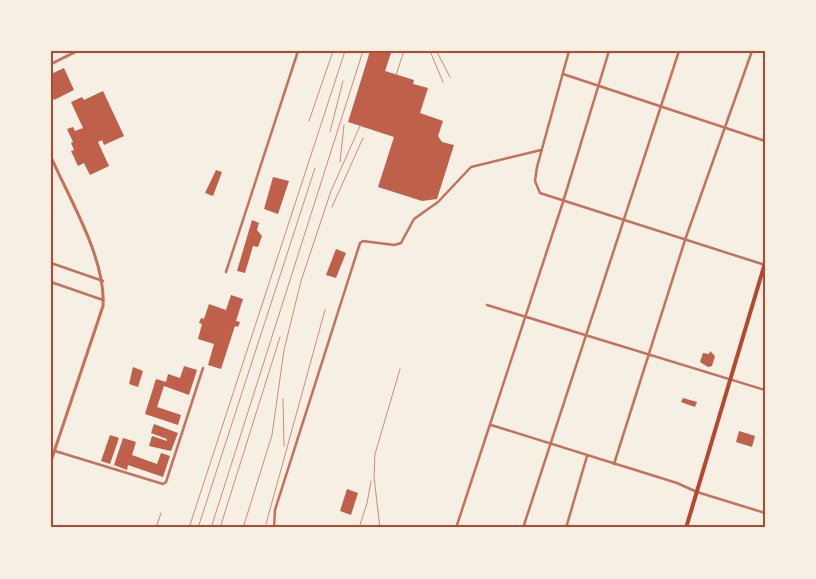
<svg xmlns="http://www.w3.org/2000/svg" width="816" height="579" font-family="'Roboto Condensed',sans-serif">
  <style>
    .building { fill: #bf614a }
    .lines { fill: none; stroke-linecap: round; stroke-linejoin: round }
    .minor { stroke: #c5725c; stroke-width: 2.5 }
    .tertiary { stroke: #c5725c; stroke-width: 3 }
    .secondary { stroke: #b5482f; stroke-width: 4 }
    .rail { stroke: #cf8b77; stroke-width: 1 }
    .neatline { fill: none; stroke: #b5482f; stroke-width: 2 }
  </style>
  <rect width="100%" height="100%" fill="#f6efe4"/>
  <!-- building -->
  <path class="building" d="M370,51l21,2 -6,18 29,9 -1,4 15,4 -8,25 23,8 -5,15 4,6 12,3 -17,54 -15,2 -44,-14 16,-50 -46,-15z
    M64,68l10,22 -20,10 -3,-6v-20z
    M103,91l21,45 -20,9 -2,-5 -4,2 11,24 -19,9 -6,-12 -6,3 -7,-15 3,-1 -3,-7 2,-1 -6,-13 6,-2 2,4 8,-3 -12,-26 11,-5 2,3z
    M216,170l6,2 -9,24 -8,-3z
    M273,177l16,4 -11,33 -14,-5z
    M252,220l7,3 -2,7 5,6 -4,11 -5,-1 -8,27 -8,-2z
    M336,249l10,4 -10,25 -10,-3z
    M231,295l12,4 -7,22 4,1 -2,5 -3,-1 -14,43 -13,-4 6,-21 -16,-5 4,-15 -3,-1 2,-5 3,1 5,-15 17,6z
    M710,351l5,5 -3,10 -4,1 -8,-5 3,-9 6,1z
    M184,366l13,4 -8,25 -25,-9 -7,21 24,8 -3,10 -33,-11 11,-35 10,3 2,-8 12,4z
    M133,367l10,4 -5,16 -9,-3z
    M683,398l14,4 -2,5 -14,-5z
    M154,424l24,9 -7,18 -22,-5 3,-10 15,5v-2l-16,-6z
    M739,431l16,5 -3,11 -16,-5z
    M110,435l9,3 -9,26 -9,-3z
    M123,438l13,4 -4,13 25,9 4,-11 9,3 -7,21 -35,-12 -1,5 -13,-5z
    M347,489l11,4 -7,22 -11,-4z"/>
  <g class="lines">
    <!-- minor -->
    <path class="minor" d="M569,51l-32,116 -2,14 5,12 225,72
      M563,74l202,67
      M51,263l52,18
      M226,272l72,-221
      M51,282l52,18
      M487,305l278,85
      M491,425l186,58 20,9 68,21
      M55,451l108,33 3,-2 37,-114
      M614,464l71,-224 67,-189
      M274,528l1,-18 85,-267 3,-2 31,4 7,-2 13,-24 24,-17 33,-35 70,-17
      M456,528l107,-326 46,-151
      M523,528l156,-477
      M566,528l21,-72"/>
    <!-- tertiary -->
    <path class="tertiary" d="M51,64l26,-13
      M51,157c19,43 55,102 52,149l-52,155"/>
    <!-- secondary -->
    <path class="secondary" d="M686,528l79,-265"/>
    <!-- rail -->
    <path class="rail" d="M430,51l13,31
      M437,52l13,25
      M396,75l8,-24
      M309,121l24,-70
      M330,132l13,-51
      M340,162l4,-37
      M332,207l31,-69
      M283,399l1,47
      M266,524l59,-214
      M156,528l5,-15
      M189,528l156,-477
      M198,528l117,-360
      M211,528l152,-477
      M220,528l60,-191
      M243,528l29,-93 12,-85 17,-69 30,-90 29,-65
      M359,528l8,-25 4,-22
      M380,528l-6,-51 1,-23 25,-85"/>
  </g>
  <!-- border -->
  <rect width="816" height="579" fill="none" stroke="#f6efe4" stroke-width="105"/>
  <rect x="52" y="52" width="712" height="474" class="neatline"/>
</svg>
